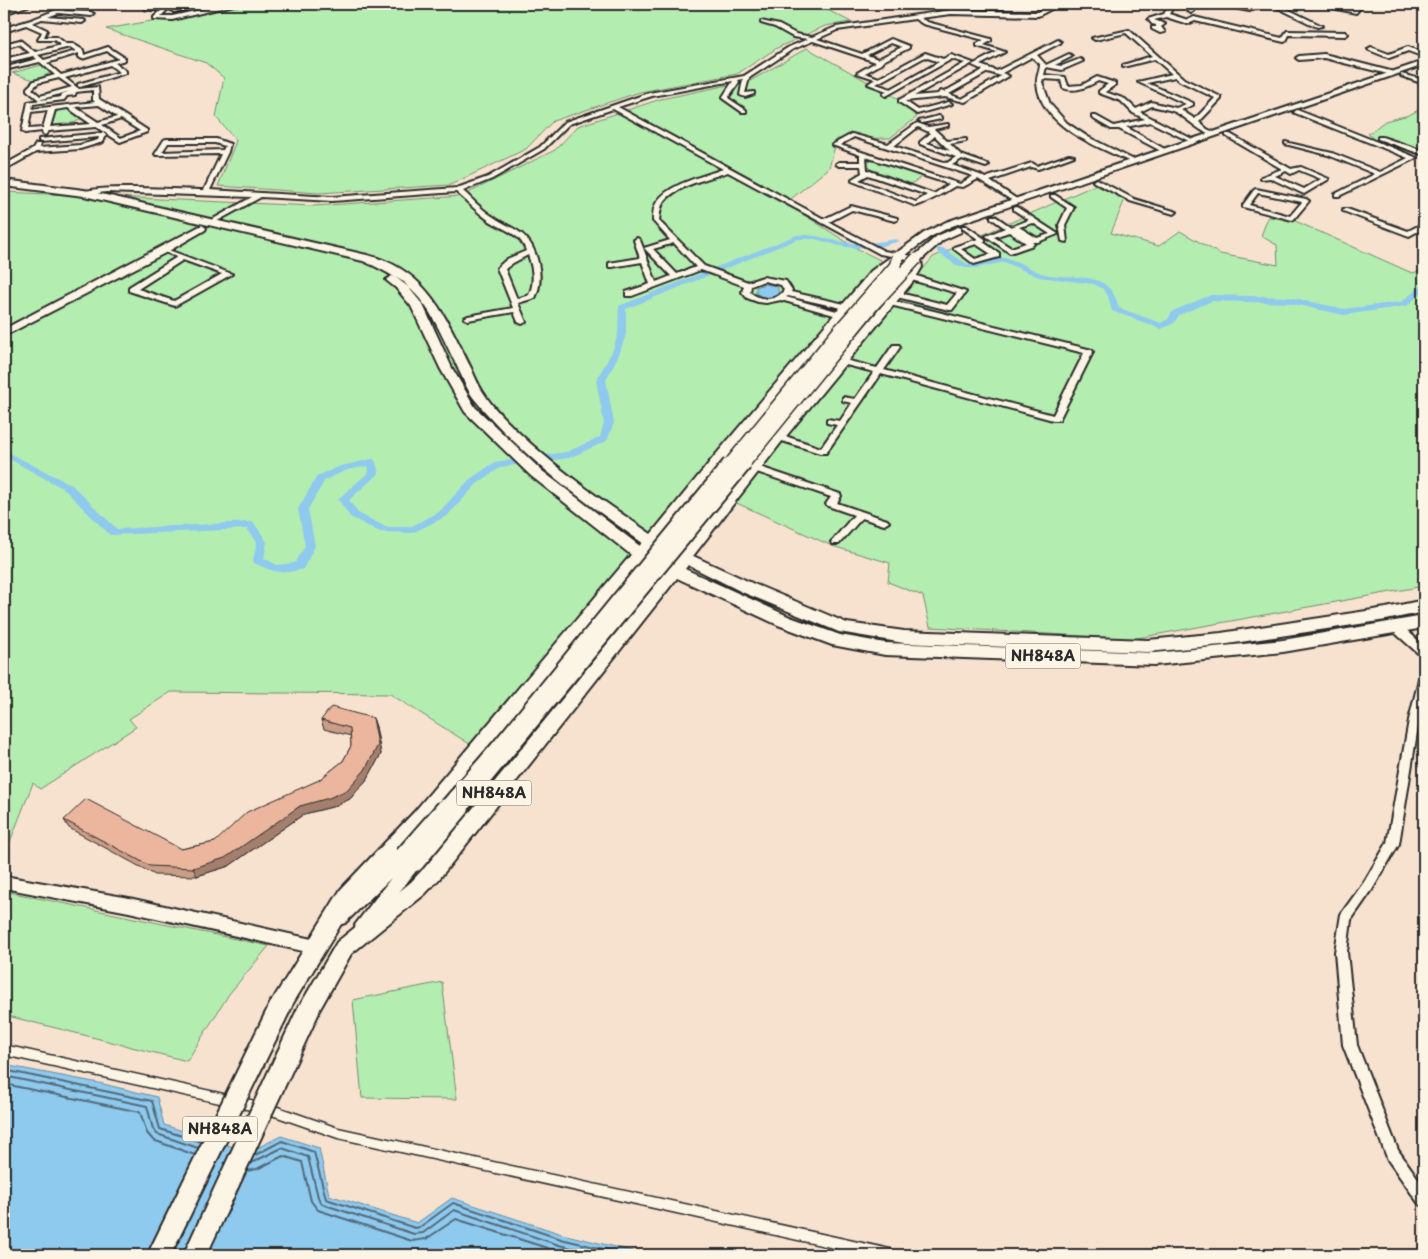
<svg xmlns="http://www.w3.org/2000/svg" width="1428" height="1259" font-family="'Playpen Sans',sans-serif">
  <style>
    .green { fill: #b4edb0; stroke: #708c6e }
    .water { fill: #8ec9ee; stroke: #668aa0 }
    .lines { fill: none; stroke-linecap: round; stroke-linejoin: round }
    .shore { stroke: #536a79; stroke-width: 2 }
    .canal { fill: #8ec9ee; fill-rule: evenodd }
    .pedestrian-casing { stroke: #2b2b2b; stroke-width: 3 }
    .minor-casing { stroke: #2b2b2b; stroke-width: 4 }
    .tertiary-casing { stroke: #2b2b2b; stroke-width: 4 }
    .secondary-casing { stroke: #2b2b2b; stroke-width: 4 }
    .primary-casing { stroke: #2b2b2b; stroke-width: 4 }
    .trunk-casing { stroke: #2b2b2b; stroke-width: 4 }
    .pedestrian { fill: #fcf5e5; fill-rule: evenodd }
    .minor { fill: #fcf5e5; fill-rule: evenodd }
    .tertiary { fill: #fcf5e5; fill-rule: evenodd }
    .secondary { fill: #fcf5e5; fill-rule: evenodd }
    .primary { fill: #fcf5e5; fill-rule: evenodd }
    .trunk { fill: #fcf5e5; fill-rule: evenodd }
    .secondary-bridge-far2-casing { stroke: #2b2b2b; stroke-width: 14; stroke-linecap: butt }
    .secondary-bridge-far1-casing { stroke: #2b2b2b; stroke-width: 18; stroke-linecap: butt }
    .secondary-bridge-casing { stroke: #2b2b2b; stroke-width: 22; stroke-linecap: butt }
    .trunk-bridge-casing { stroke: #2b2b2b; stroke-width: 25; stroke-linecap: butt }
    .secondary-bridge-far2 { stroke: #fcf5e5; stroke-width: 11 }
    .secondary-bridge-far1 { stroke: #fcf5e5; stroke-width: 14 }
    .secondary-bridge { stroke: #fcf5e5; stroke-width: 18 }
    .trunk-bridge { stroke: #fcf5e5; stroke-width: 21 }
    .wall { fill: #ca9d87; stroke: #2b2b2b }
    .shaded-wall { fill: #a47f6e; stroke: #2b2b2b }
    .building { fill: #ebb69d; stroke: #2b2b2b }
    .labels { text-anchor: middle; stroke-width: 5; stroke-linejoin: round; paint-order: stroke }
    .shield { fill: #fcf5e5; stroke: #6a6863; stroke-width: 1 }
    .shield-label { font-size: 15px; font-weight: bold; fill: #2b2b2b }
  </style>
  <rect width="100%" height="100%" fill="#f7e2cf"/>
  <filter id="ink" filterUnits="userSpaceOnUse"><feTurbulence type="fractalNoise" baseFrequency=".02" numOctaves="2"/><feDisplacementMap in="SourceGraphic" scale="10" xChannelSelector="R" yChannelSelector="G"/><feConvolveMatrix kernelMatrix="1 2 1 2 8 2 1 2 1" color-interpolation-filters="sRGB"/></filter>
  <g filter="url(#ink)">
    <!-- green -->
    <path class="green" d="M247,4h569l35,18 -26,4 -48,22 -40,26 -97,18 -87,29 -27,28 -76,36 -131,8 -101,-7 18,-45 -20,-24 8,-39 -18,-15 -100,-34z
      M807,48l97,54 13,15 -27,21 -53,1 -8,29 -43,35 68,44 26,13 -3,3 3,3 -38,38 -369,442 -83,-52 -219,-2 -42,27 7,8 -96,62 -7,-6 -29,74v-665l309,14 149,-10 93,-46 23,-24 83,-27 91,-19z
      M41,65l9,8 -6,3v3l-7,2 -25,-8z
      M57,109h12l13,9 -8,5 -22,2z
      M1420,109h4v42l-49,-11 -7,-6 17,-13 24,-6z
      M868,159l55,17 -12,8 -43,-16z
      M1095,185l30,14 -14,34 48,13 21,-15 40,23 58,11 -1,-20 -16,-9 7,-19 25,3 119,53 12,-3v316l-292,53 -202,-12 -7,-31 -35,-14 2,-19 -58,-17 -100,-45 201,-244z
      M4,891l265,55 -40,48 -42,67 -183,-46z
      M442,982l15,117 -95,-1 -9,-98z"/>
    <!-- water -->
    <path class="water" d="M765,284l12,2 2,7c-7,6 -16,6 -23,0v-6z
      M4,1065l95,18 58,14 7,28 85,27 32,-16 38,12 10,47 88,28 35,-25 110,36 87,21h-645z"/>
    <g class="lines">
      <!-- shore -->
      <path class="shore" d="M4,1070l148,31 8,28 41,13
        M4,1076l143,30 6,23 4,5 41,14
        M4,1084l136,28 7,21 6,7 42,15
        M255,1155l27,-14 32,11 12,47 89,29 5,-1 33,-24 108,36 67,16
        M251,1163l31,-15 26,9 10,40 4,7 92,30 9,-1 31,-23 105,35 42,10
        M247,1171l10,-2 26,-13 19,6 9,39 7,9 94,31 14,-2 30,-20 113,36"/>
      <!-- canal -->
      <path class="canal" d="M797,235c17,-2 30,5 47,7 17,3 35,0 52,-3l4,2 -18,5 -28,2 -14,-2 -25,-7h-17l-172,70v25l-6,18 -14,28 8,43 -7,18 -38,17 -68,9 -24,17 -30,32 -35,17 -32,-1 -30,-15 -12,-18 31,-27 -1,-6 -21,4 -22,10 -17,29 7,37 -12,23c-22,6 -29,3 -49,-6l-1,-3 4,-18 -10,-13 -137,6 -46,-46 -60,-33v-8l9,7 59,30 45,44 133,-7 4,1 13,19 -3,16 13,7 18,-2 10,-17 -7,-37 19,-33 24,-10 31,-7 3,1 4,13 -2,2 -28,25 9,13 28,14h24l29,-15 30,-32 26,-18 72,-10 33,-15 4,-14 -8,-43 16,-28 6,-18 1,-28z
        M937,248h6l24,16c13,0 25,-8 38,-6 13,2 24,11 36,15 31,9 68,-7 78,35l42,15 7,-4 5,-8 38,-16 78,2 55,12 57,-7 23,-18v6l-17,16 -63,9 -55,-12 -77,-2 -33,14 -5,8 -12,6 -50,-18 -4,-15 -5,-7 -9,-5 -55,-7 -35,-15 -27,6h-11l-10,-3 -19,-13z"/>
      <defs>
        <path id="pedestrian" d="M4,1045l265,59 69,24 552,121 4,2 2,4h-30l-528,-117 -69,-24 -265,-59z"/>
        <path id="minor" d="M4,4h5l-5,3z
          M26,4h7l-29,10v-3z
          M71,4h7l-15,7 28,1 3,2 -3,2 -33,-3 -10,4 36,3 1,1 -3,2 -40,-4 -10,4 15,7 -3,7h13l9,7h7l10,6 1,5 24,-8 17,11v2l-10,3 11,8v2l-46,14 -2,-1v-2l42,-12 -10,-7 -45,13 14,11 19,-2 1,12 48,31v2l-27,10 -24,-15 -47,4 -4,4 -2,-1 -1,-3 -17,2 -3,-2 6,-29 33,-5 1,-3 8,-3 -31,9 -12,-10v-2l7,-7 21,-6 -15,-13 -36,8v-5l3,2 30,-8 -4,-3 -29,7v-4l26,-6 -11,-9 -15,4v-4l16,-4 15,12 26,-7 -7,-5h-16l4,-8 -16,-7 -22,7v-4l27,-8zM70,47l6,4 -32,9 -6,-5zM107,51l12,8 -58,16 -14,-12 32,-10v4l3,2zM59,78l13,9 -32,9 -8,-7 6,-6zM93,90v10l2,2 -63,7 1,-5 31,-4 3,-4 8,-1 1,-3zM99,105l18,12 -19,5 -23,-15zM68,108l23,16 -41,3 5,-17zM48,110l-5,18 -15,1 3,-17zM121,119l19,12 -19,7 -19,-13z
          M167,4h6l-12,12h11l57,-12h9l-66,16 -18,-1v-2l8,-7h-15l-3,-2 3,-2h18z
          M195,4h9l-30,8 -3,-2z
          M1055,4h6l-23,12 -87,-2 -31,4 7,4 64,17v2l-7,4 21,7 -25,13 17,6 61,-31 3,2 -1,1 -23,12 9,10 23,-11 3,2 -1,1 -16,8 7,1 18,-7 3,2 -21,9 -16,-3 -2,8 21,2 3,9 14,-1 15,-8 18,6v2l-10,7 20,7 11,10 15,-7 25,6 10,-4 -48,-22 34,-8 -17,-15 -32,8v-2l29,-9 -26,-23 -31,7 -3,-2 37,-8 55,49 37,18v2l-22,23 8,7 9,4v2c-13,1 -28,-17 -41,-23 -7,-3 -16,-4 -23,-6l-12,6 56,29 -5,1 -41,-20 -24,5 42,24 -5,1 -44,-23h-8l-19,-11v-2h4l18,10 31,-7 -12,-6 -12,-12 -22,-8v-2l9,-7 -10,-3c-11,6 -23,12 -35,7l-2,-8 -18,-1 -1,3 8,22 17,19 21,14 48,24 -5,1c-34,-16 -90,-35 -94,-79 -1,-6 3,-12 3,-19l-8,-7 -30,16 7,3 -44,26 -20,-5 -40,4 13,9 31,-8 3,2 -35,10 -18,-12v-2l66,-37 -13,-4 -66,37 -3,-2 4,-3 -19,-7 7,-5 -18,-6 19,-11 -63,-21 -20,8 -44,29 -4,15 9,-1v2l-9,3 -5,-2 3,-16 -5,1 1,2 -11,16 18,12v2h-4l-20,-14 11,-17 -81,15 -34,11 206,112 27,-13 46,12v2l-2,1 -43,-11 -23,12 55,29 35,6v4l-39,-7 -152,-82c-18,6 -53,14 -64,30 -4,5 -4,12 -5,19l45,45 44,16 15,-5 23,4 6,9 -1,2 67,15v4h-3l-67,-15 -2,1 65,18 1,2 -4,2 -67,-19 -15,3 -8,-1 -11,-4 -5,-6 2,-6 -43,-16 -69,26h-6v-4l24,-8 -8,-22 -30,5h-3v-4l31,-5 -6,-18 3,-2 3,2 16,42 15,-6 -27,-28 26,-8 -17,-19c0,-6 0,-14 4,-19 11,-18 47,-26 66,-33l-110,-60 -44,15 -25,25 -52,30 -29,12c9,8 18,18 29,25 9,7 21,11 30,18 16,13 23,45 13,64l-17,5 8,19 -4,2 -4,-2 -4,-10 -46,8 -4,-2 4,-2 45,-8 -16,-40 10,-9 19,-8c-5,-18 -25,-22 -39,-32 -11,-8 -20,-18 -31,-27l-124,9 -71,-4 -51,28 -2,-1v-2l44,-25 -146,-5 -22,3 -3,-2c15,-9 100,-3 123,-3l17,-36 -65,1 -1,-1 9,-14 2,-1h50l14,5 -2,8 -18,38 122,7 125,-9 31,-11 52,-30 25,-25 84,-29 95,-17 45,-29 19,-8 -15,-2 -18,-10 -14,-4v-2l18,4 17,9 16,3 24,-10 115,-17 86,2zM915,19l8,5 61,16 -7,4v2l20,6 -25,13 11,5 -39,22 -4,-1 -2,3 -24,2 59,-33 -22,-8 -8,4 -18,-6 -46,25 -14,-5 18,-10v-2l26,-13v-2l-18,-7 -29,15 -45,-15 20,-9zM891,43l11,4 -24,12 -11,-4zM925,57l14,5 -48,27 -15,-5zM988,72l13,4 -39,23 -13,-5zM1175,77l5,4 35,17 -20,21 -14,-9 12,-5v-2l-46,-20zM168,143h47l10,3 -2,4 -61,2zM674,243l22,24 -19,7 -24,-25zM528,255c5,13 7,27 1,40l-12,4 -12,-30 8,-6zM764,281l17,4 3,5c-8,12 -24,11 -34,2l1,-6z
          M1170,4h5l-6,10 19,6 6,-3 88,21 5,-7 58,1 3,2 -3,2 -56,-1 -3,6 -2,1 -89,-21 -7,3 -22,-7 -12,3 11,4 -4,3 4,5 -5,1 -8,-4v-2h4v-2l-4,-1 -4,-5 16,-5z
          M1192,4h5l-3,7 -3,2 -3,-2z
          M1214,4c12,-1 23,4 35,3 7,0 13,-3 21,-3l-21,7z
          M1270,4h7l45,22 -5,1z
          M1358,4h5l-7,9 -19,-4 3,-2 13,3z
          M1371,47l18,7 19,-7 16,6v4l-16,-6 -19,7 -20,-8 -1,-1z
          M1324,54l70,18 1,1 -3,2 -68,-17 -25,2 -3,-2 3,-2z
          M1401,74l23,6v4l-23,-8z
          M1297,110l118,47 1,1 -77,38h-4v-2l40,-20 -47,-19 -43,-11v-2l47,11 48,19 28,-14 -113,-45 -1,-1z
          M939,116l2,1v2l-19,4 -3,-2z
          M917,123l11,4 20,-3v2l-14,3 13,12 19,-2v2l-16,3 11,11 28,10 -3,2 -24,-8 -10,6 28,10 5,3 47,-15 5,3 32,-11 5,1 -36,13 -7,-2 -41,14 28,19v2l-2,1 -38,-24 -15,8 -8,-1c-13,8 -25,15 -39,20l-64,-25v-2l10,-6 -1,-7h-22l-3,-2 3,-2h21v-7l-28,-10 20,-11 36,10zM918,127l13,6 -11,9v2l36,13 -9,6 -53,-17zM935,136l15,15 -23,-8zM854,137l119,39 -13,8 -120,-39zM866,157l83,27 -15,10 -67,-24zM868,175l59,20 -11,7 -57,-22z
          M103,133l3,2 -3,7 -23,7 -44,3 -32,18v-5l29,-16 3,-5h4l-1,4 41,-3 18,-5 1,-3 -58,5 -2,-1v-2z
          M1226,134h4l61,35 10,-2 28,12 -25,15 -34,-16 -9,1v-2l21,-8 -56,-33zM1299,170l22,9 -17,10 -29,-13 11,-5 5,3z
          M1378,137h4l42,14v4l-46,-16z
          M1096,179l38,20 43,13 -3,2 -44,-13 -36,-19 -1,-1z
          M1256,189l50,10 3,2 -15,18 -2,1 -49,-13v-2l11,-15zM1258,193l44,9 -12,14 -41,-11z
          M1051,195h4l19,12 -9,18 2,17 -5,-1 -3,-16 8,-17 -16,-11z
          M1016,207l2,1 40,26 -20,8h-6l2,2 -1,1 -23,8 -24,-17 19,-8 -14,-10v-2h4l16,11 18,-7 -15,-10v-2zM1033,223l17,11 -13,4 -18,-11zM1009,232l17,11 -15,5 -17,-11z
          M1343,209h4l61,22 16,-8v5l-15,8 -66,-25z
          M962,226h4l19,13v2l-2,1 16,11v4l-25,7 -20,-15v-2l24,-8 -16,-11zM976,244l15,10 -16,5 -14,-10z
          M162,249h4l66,25 -57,32 -46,-15v-4l48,-30 -15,-6zM183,260l39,14 -48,27 -36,-12z
          M908,275h6l52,17 -14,18h-3l-56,-14 -1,-2 4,-2 51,13 10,-12 -49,-14z
          M886,300h3l203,50 1,2 -34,68h-6l-172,-46 -55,79h-6l-44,-14v-4l3,-1 42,14 16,-23 -10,-2v-4l13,2 12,-18 -9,-2v-4l12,2 19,-27 -36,-9v-4h3l36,9 16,-23h6l1,2 -16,23 169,45 31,-62 -198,-49z
          M754,465l86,29 1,2 -4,7 50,17 2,2 -5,3 -22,-7 -23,26h-6l-2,-2 2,-2 21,-25 -26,-9 -2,-2 5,-7 -80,-27 -1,-2 1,-2z
          M1397,624l4,1 23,21v10l-4,-1 -27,-24 -1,-3 1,-3z
          M1424,675v25l-5,20 -20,124 -27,46 -21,30 -4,32 10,93 41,105 26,37v19l-5,-2 -31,-44 -45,-115 -8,-93 6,-38 23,-32 23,-39 22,-123 10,-41 1,-3z"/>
        <path id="tertiary" d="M202,225l4,3 -1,2 -38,22 -163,84v-7z
          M4,876l125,22 187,42 6,2 2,5 -2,5 -6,2 -187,-42 -125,-24z"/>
        <path id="secondary" d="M1424,61v4l-472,161 -22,11 -51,38 -158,189 -64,81h-10l-1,-3 1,-3 66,-81 158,-187 53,-38 22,-11z
          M958,227l3,1v4l-18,8 -22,20 1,7 -7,12 -132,161 -93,120h-10l-1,-3 1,-3 95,-120 132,-158 5,-9 1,-10 24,-21z
          M404,849l6,2 2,5 9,1 2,5 -54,68 -6,2 -6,-2 -2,-5 36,-47 -46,45 -6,2 -6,-2 -2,-5 2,-5 65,-62z"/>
        <path id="primary" d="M1412,4h12v3l-11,-1z
          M4,180l80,10 283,65c61,15 79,63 104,113 4,9 8,19 14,27 8,13 22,26 33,37 42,40 92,74 139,106l3,4 -3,4h-10c-61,-43 -123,-87 -171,-145 -9,-10 -14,-25 -20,-37 -27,-55 -32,-77 -93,-103l-279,-65 -80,-10z
          M392,276l12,6 19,23 29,63 23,39 66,63 104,80 3,4 -3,4 -5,1 -5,-1 -104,-82 -66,-64 -25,-44 -29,-62 -15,-18 -10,-8z"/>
        <path id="trunk" d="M652,537l102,47 93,39 57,8 244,9 73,-7 165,-25 38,-8v12l-38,8 -165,25 -73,7 -244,-9 -65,-11 -97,-40 -54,-27 -3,4 105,48 50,18 45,8 270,10 128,-13 141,-24v12l-141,24 -128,13 -270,-10 -53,-10 -54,-20 -101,-47 -238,301 -14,15 -74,60 -35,62 -7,3 -7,-3 -4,-7 4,-7 35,-60 74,-60 14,-15 240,-294 -23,-11 -213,259 -74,80 -66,109 -7,3 -7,-3 -3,-7 3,-7 66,-107 74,-78 220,-261 12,-12zM654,549l22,11 -4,3 -22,-10z"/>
      </defs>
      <!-- pedestrian casing -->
      <use href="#pedestrian" class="pedestrian-casing"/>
      <!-- minor casing -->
      <use href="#minor" class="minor-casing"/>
      <!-- tertiary casing -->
      <use href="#tertiary" class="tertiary-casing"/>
      <!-- secondary casing -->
      <use href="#secondary" class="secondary-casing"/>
      <!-- primary casing -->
      <use href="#primary" class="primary-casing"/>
      <!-- trunk casing -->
      <use href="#trunk" class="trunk-casing"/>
      <!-- pedestrian -->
      <use href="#pedestrian" class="pedestrian"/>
      <!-- minor -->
      <use href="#minor" class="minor"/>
      <!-- tertiary -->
      <use href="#tertiary" class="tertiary"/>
      <!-- secondary -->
      <use href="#secondary" class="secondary"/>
      <!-- primary -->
      <use href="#primary" class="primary"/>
      <!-- trunk -->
      <use href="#trunk" class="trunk"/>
      <defs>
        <path id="secondary-bridge-far2" d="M729,465l111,-136 55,-63 3,-9
          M743,465l130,-160 43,-46"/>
        <path id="secondary-bridge-far1" d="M445,809l53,-61 232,-284
          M459,809l285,-345"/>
        <path id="secondary-bridge" d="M404,856l42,-48
          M415,862l45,-54"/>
        <path id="trunk-bridge" d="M159,1255l123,-252
          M195,1255l114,-246"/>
      </defs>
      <!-- secondary-bridge-far2 casing -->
      <use href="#secondary-bridge-far2" class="secondary-bridge-far2-casing"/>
      <!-- secondary-bridge-far1 casing -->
      <use href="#secondary-bridge-far1" class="secondary-bridge-far1-casing"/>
      <!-- secondary-bridge casing -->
      <use href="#secondary-bridge" class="secondary-bridge-casing"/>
      <!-- trunk-bridge casing -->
      <use href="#trunk-bridge" class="trunk-bridge-casing"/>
      <!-- secondary-bridge-far2 -->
      <use href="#secondary-bridge-far2" class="secondary-bridge-far2"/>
      <!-- secondary-bridge-far1 -->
      <use href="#secondary-bridge-far1" class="secondary-bridge-far1"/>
      <!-- secondary-bridge -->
      <use href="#secondary-bridge" class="secondary-bridge"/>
      <!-- trunk-bridge -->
      <use href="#trunk-bridge" class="trunk-bridge"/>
    </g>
    <!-- wall -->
    <path class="wall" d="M373,718l3,9 5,27 -13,24 -18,21 -18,8 -28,7 -75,52 -32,10 -42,-1 -86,-47 -5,-8 117,29 34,-7 104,-62 24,-19 8,-15v-10l-27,-7 -3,-9z"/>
    <!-- shaded-wall -->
    <path class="shaded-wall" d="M373,718l3,9 5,27 -13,24 -18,21 -18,8 -28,7 -75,52 -32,10 -4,-8 107,-62 65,-36z"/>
    <!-- building -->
    <path class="building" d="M331,707l42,11 5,27 -13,25 -18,20 -18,8 -29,8 -75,52 -32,10 -43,-2 -86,-46 22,-21 95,50 34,-7 32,-30 72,-32 24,-19 8,-15 -1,-18 -29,-8z"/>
  </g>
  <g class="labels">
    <!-- shield labels -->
    <g class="shield">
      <rect x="1005.5" y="643.5" width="75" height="25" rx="4"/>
      <rect x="456.5" y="780.5" width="75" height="25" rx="4"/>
      <rect x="182.5" y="1116.5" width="75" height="25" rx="4"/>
    </g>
    <g class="shield-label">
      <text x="1043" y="661">NH848A</text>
      <text x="494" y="798">NH848A</text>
      <text x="220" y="1134">NH848A</text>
    </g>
  </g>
  <!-- margin -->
  <rect width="1428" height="1259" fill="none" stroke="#fcf5e5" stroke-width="20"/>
  <rect x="10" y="10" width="1408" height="1239" fill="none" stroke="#2b2b2b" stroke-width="2" filter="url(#ink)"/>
</svg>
